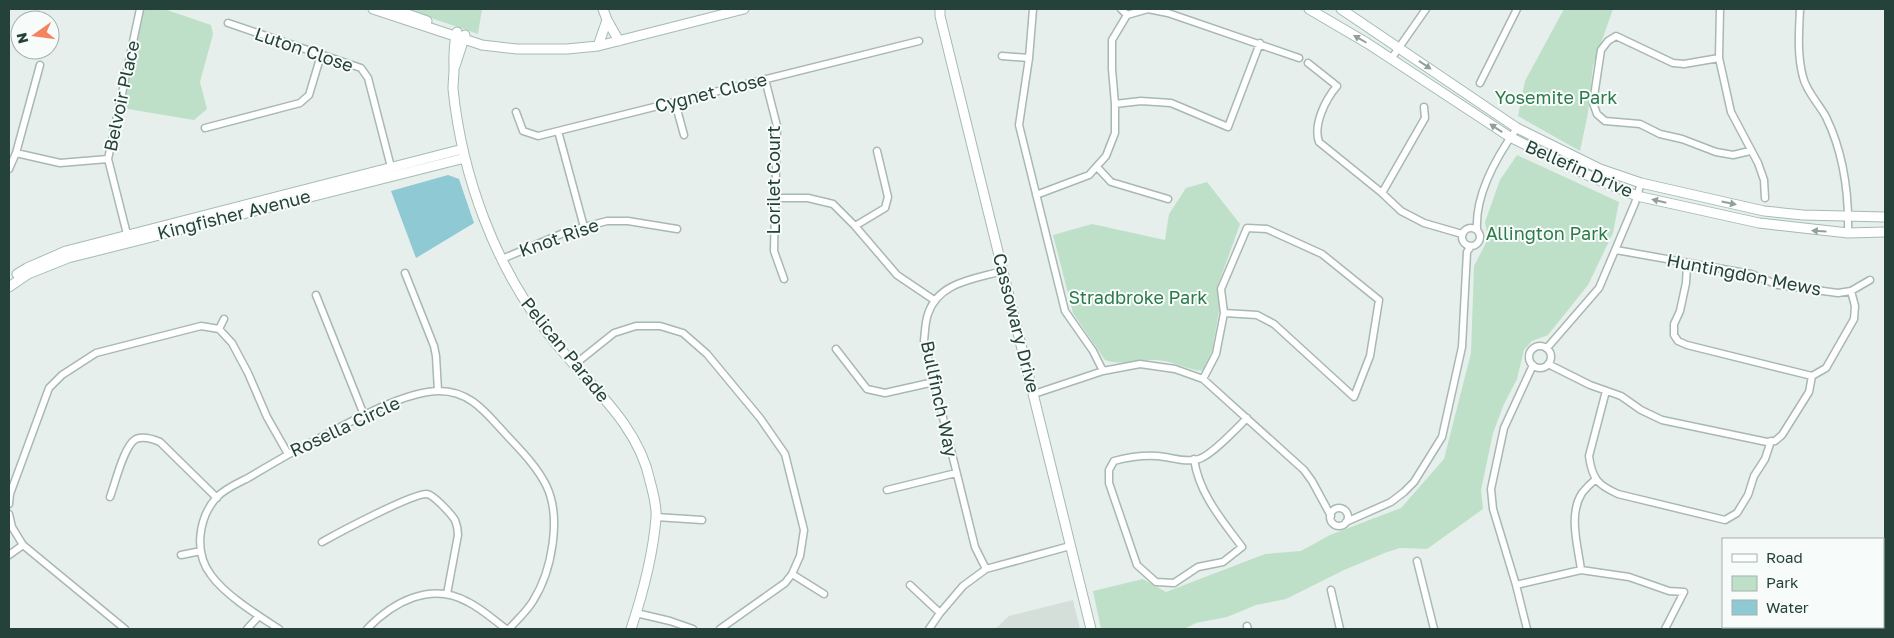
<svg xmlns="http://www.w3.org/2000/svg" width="1894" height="638" font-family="'Golos Text',sans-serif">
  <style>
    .built { fill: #d4dfda }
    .green { fill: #bfe0c8 }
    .water { fill: #8ec9d4 }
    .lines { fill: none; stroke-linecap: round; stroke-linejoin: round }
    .street-casing { stroke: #a8b8b2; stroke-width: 9 }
    .secondary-casing { stroke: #a4bbb3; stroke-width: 11 }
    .street { stroke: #fff; stroke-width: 6 }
    .secondary { stroke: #fff; stroke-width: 9 }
    .oneway { fill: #92a09c }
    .labels { text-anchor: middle; stroke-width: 4; stroke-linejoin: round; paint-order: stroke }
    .street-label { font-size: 18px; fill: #24423a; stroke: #f7fbf9 }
    .park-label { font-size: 18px; fill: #2d7a4b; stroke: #f7fbf9 }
  </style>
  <rect width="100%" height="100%" fill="#e6efeb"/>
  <!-- built -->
  <path class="built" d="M1073,600l7,29h-85l14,-13z"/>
  <!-- green -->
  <path class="green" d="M144,9h20l47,16 2,9 -13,48 7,27 -13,11 -72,-12z
    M405,9h77l-4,25z
    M1564,9h49l-20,57 -5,47 -8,38 -62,-35 7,-35z
    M1517,155l102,47 -6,31 -25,52 -40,50 -16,6 -8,9 -7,29 -13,25 -11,29 -12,57 2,19 -56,40 -27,-1 -13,4 -43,18 -58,29 -30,6 -29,12 -31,6 -12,6h-83l-8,-38 50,-12 23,13 99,-38 36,-3 29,-16 71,-27 43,-49 27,-106 3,-87 14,-27 -3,-17 15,-42z
    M1207,182l33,42 -22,61 1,26 -7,40 -9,20c-17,-1 -32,-11 -47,-11 -17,-1 -36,6 -51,0l-32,-47 -20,-78 39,-11 73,16 4,-26 17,-26z"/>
  <!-- water -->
  <path class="water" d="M448,175l11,4 15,44 -58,35 -25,-67z"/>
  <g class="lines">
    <defs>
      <path id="street" d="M1033,9l-4,49 -10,67 46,186 28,40 10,20
        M1121,9l6,6
        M1720,9l-1,49 12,54 27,51 6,17 1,18
        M1800,9c-1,23 -3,46 3,68 3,14 16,27 23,40 17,35 23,77 22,116
        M228,23l133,45 7,10 24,93
        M1002,56l27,2
        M1719,58l-35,6 -11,-1 -57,-27 -8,5 -7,9 -8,53 4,11 8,7 35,3 20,10 22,5 34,13 17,3 17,-4
        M1391,59l35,-50
        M1308,63l29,23c-12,14 -24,39 -18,56l63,51 19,18 23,12 38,11
        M765,79l12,47 -3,125 10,28
        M1480,83l37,-74
        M675,102l9,33
        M1115,104l26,-3 30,2 57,24 32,-84
        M516,112l7,19 15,5 381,-95
        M205,128l95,-25 9,-8 12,-40
        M558,131l26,96
        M16,153l44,10 48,-4
        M1097,167l14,15 57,17
        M9,169l7,-16 24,-88
        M1382,193l43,-75 -1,-11
        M1036,195l53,-20 17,-19 9,-23v-29l-3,-35v-29l15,-25 21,-6 20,4 131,45
        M775,198h33l25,6 22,22 42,49 37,25
        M855,226l30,-18 3,-11 -11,-46
        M1462 237a9 9 0 1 1 18 0a9 9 0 1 1-18 0Z
        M1477,229c-2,-36 20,-73 40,-101
        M128,238l-20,-79 32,-150
        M1616,250l135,24 27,11 60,8 13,-2 19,-11
        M502,259l64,-27 41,-11h21l49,8
        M1687,264l-1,19 -6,28 -6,13v11l4,6 9,4 125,31
        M405,273l29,73 2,10 2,35
        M316,295l48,120
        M219,329l5,-10
        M1529 357a11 11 0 1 1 22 0a11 11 0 1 1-22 0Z
        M1547,348l52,-60 36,-85 6,-20
        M836,349l31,40 18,4 49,-11
        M1548,364l42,21 31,11 20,14 21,10 105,22 8,-1 7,-6 27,-43 3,-16
        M574,365l40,-32 22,-7h24l23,7 24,21 53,64 25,36 19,76 -4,26 -8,18 -7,9 -65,46
        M1812,376l14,-8 28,-49 1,-13 -4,-15
        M1203,379l13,-25 8,-41 -3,-24 26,-61 20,1 55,25 57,46 -9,56 -16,41 -80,-73 -17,-9 -33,-2
        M1606,391l-17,65c3,23 9,29 29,38l107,26 12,-7 11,-18 6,-19 11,-17 6,-18
        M1034,394l69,-23 37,-7 35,5 28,10 101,91 8,11 19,35
        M1194,459c5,35 28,61 48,88l-19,15 -25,5 -24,16 -18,-1 -19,-17 -28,-82v-13l5,-9c15,-4 27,-6 43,-5 14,1 28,7 42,3 13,-4 38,-31 48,-41
        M887,490l69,-17
        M110,497c5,-13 14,-52 26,-58 8,-3 17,0 24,3l57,56
        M9,504l1,-10 39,-106 13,-13 34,-22 105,-27 18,3 13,14 16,30 19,44 21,37
        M1330 517a9 9 0 1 1 18 0a9 9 0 1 1-18 0Z
        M9,514l3,13 11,18 102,84
        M656,517l46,3
        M1346,522l45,-20 13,-10 10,-10 28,-45 20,-90 5,-95 4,-6
        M322,542c16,-9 91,-49 105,-48 7,1 24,20 28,26 2,5 3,10 3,15l-11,59
        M9,555l14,-10
        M181,555l20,-4
        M1417,561l17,68
        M986,569l-11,-22 -51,-206c1,-9 1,-19 4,-27 10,-32 47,-35 74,-43
        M1581,570c-3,-24 -13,-55 1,-77 4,-5 9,-10 14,-14
        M792,574l32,20
        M910,585l30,28
        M1516,585l65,-15 48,7 40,14 15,1 -19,37
        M1331,590l9,39
        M636,613l34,8 23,8
        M1247,626l1,3
        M247,629l12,-13
        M279,629c-20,-13 -54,-34 -68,-54 -17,-22 -13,-56 5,-77 8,-9 22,-15 32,-20 22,-13 43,-26 66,-37 32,-17 90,-50 125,-50 29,0 44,18 62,38 15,17 34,34 45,56 16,32 6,86 -13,116 -6,10 -16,19 -24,28
        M367,629c26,-27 64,-48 101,-27 14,7 26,18 38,27
        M929,629l11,-16 23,-27 23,-17 84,-23
        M1527,629l-11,-44 -23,-76 -2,-20 13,-61 29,-63"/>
      <path id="secondary" d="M373,9l109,36 35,4h50l31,-3 146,-37
        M393,9l34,12
        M603,9l4,11 12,21
        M940,9v7l151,613
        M1309,9l58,34 143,94 77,38 50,21 122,27 89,10 37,-1
        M1341,9l176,119 83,41 41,14 123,28 39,4 82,2
        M457,32c-4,13 -3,25 -3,38 0,6 -1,12 -1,19 9,87 42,178 97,247 35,46 88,86 100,145 3,11 7,26 6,37 -3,36 -14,78 -25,111
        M598,46l9,-26
        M455,66l10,-31
        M17,274l10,-6 39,-17 397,-102
        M9,287l19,-13 40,-16 397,-100"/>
    </defs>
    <!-- street casing -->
    <use href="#street" class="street-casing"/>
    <!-- secondary casing -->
    <use href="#secondary" class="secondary-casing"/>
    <!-- street -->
    <use href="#street" class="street"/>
    <!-- secondary -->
    <use href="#secondary" class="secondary"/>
  </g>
  <!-- one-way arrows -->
  <defs><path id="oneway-solid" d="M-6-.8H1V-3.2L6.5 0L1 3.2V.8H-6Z" transform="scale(1.25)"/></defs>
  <g class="oneway">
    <use href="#oneway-solid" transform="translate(1360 39) rotate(-150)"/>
    <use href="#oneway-solid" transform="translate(1425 65) rotate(34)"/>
    <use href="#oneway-solid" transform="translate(1496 128) rotate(-147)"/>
    <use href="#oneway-solid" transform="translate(1659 201) rotate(-167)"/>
    <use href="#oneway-solid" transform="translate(1729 203) rotate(12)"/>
    <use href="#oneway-solid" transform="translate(1819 231) rotate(-176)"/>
  </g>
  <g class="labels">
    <!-- street labels -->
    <g class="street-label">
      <text transform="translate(304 50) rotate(19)" y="6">Luton Close</text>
      <text transform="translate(711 93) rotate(-14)" y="6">Cygnet Close</text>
      <text transform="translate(122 96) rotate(-78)" y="6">Belvoir Place</text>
      <text transform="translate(1579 169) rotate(24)" y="6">Bellefin Drive</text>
      <text transform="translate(774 180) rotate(-90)" y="6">Lorilet Court</text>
      <text transform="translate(234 215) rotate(-14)" y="6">Kingfisher Avenue</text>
      <text transform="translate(559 238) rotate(-19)" y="6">Knot Rise</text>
      <text transform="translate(1744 275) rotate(11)" y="6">Huntingdon Mews</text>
      <text transform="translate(1016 323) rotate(76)" y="6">Cassowary Drive</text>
      <text transform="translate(565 350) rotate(51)" y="6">Pelican Parade</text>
      <text transform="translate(939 399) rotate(78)" y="6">Bullfinch Way</text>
      <text transform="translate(345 427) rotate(-25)" y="6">Rosella Circle</text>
    </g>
    <!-- park labels -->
    <g class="park-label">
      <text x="1556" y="104">Yosemite Park</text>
      <text x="1547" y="240">Allington Park</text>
      <text x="1138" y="304">Stradbroke Park</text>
    </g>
  </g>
  <!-- border -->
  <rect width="1894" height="638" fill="none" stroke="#24423a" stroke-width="20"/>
  <!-- legend -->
  <rect x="1722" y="538" width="162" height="90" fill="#f7fbf9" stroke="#a3b1ad"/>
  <rect x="1732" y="554" width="25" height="8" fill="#ffffff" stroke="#a3b1ad"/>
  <text x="1766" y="563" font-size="15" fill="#24423a">Road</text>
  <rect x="1732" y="576" width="25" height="15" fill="#bfe0c8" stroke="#a3b1ad"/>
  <text x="1766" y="588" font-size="15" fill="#24423a">Park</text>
  <rect x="1732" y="600" width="25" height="15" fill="#8ec9d4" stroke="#a3b1ad"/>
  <text x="1766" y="613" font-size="15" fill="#24423a">Water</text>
  <!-- north arrow -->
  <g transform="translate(35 35) rotate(256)"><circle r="24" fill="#f7fbf9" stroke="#a3b1ad"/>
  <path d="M0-4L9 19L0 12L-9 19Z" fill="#f4845f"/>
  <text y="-8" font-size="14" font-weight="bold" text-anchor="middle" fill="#24423a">N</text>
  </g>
</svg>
